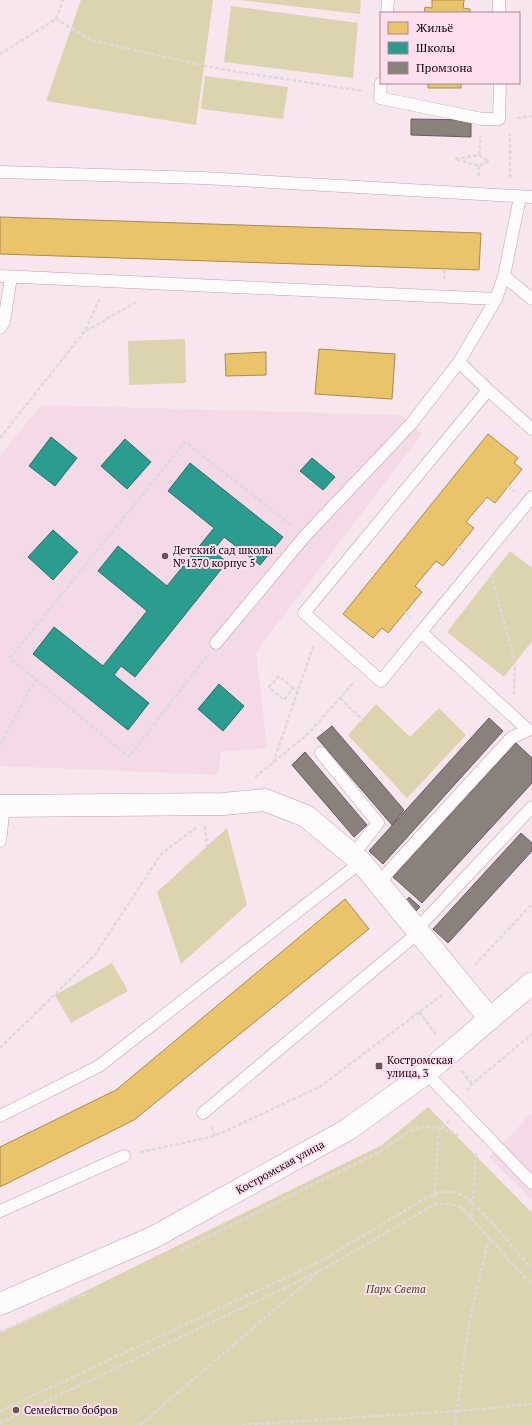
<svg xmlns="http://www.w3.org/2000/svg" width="532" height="1425" font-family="'PT Serif',serif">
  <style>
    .built { fill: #f4dae6 }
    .green { fill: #dcd4ae }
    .homes { fill: #e9c46a; stroke: #ab8a4f }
    .schools { fill: #2a9d8f; stroke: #256f69 }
    .industry { fill: #8a817c; stroke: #685b5b }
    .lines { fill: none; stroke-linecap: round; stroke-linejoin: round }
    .service-casing { stroke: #b8a4ae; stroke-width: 13 }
    .minor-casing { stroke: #b8a4ae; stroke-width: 23 }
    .tertiary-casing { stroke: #b8a4ae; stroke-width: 23 }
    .path { stroke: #ded9db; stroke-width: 2.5; stroke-dasharray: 4 2; stroke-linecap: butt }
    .service { stroke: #fefbfc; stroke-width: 12 }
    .minor { stroke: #fefbfc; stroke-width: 22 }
    .tertiary { stroke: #fefbfc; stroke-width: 22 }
    .poi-dot { fill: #67525d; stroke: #fedfed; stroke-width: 1.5 }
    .labels { text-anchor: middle; stroke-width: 4; stroke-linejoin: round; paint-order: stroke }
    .poi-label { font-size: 11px; fill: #1a030f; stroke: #fedfed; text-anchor: start }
    .street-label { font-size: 11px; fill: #1a030f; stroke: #fedfed }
    .park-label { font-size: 11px; font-style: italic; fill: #4c4c17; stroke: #fedfed }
  </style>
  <rect width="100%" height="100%" fill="#f7e6ee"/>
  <!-- built -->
  <path class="built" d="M41,405l360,10 21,19 -166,218 11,96 -46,4 -3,23 -218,-9v-310z
    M532,1113v87l-43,-43z"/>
  <!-- green -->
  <path class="green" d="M81,0h132l-17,125 -150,-24z
    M238,0h123l-1,14z
    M231,6l127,17 -5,55 -129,-16z
    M205,76l83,11 -5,32 -82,-10z
    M185,339l1,44 -57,2 -1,-44z
    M510,551l22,17v73l-28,36 -57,-45z
    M376,704l34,33 29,-29 27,27 -59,63 -59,-63z
    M227,828l20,77 -66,59 -24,-72z
    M112,963l16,28 -57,32 -16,-28z
    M428,1107l104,106v212h-532v-92l382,-188z"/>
  <!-- homes -->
  <path class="homes" d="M432,0h32l-1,8 7,1v4h-46l1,-6 7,1z
    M428,83h33v5h-33z
    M0,217l481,16 -2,37 -479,-16z
    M319,349l76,5 -3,45 -77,-5z
    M266,352v23l-40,1 -1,-22z
    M488,434l30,24 -4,5 8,6 -27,34 -8,-6 -21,25 8,6 -31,38 -7,-5 -21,25 7,6 -34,41 -6,-5 -9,10 -30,-24z
    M345,899l24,30 -235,191 -134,67v-40l116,-57z"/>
  <!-- schools -->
  <path class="schools" d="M51,437l26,21 -22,28 -26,-20z
    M125,439l26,23 -24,27 -26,-23z
    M312,458l23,19 -12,13 -23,-19z
    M190,463l93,74 -23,28 -36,-28 -11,14 14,11 -92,115 -14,-11 -7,9 35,28 -21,27 -95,-76 21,-27 49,39 44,-55 -49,-40 20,-25 49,40 47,-58 -46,-37z
    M53,530l25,22 -25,28 -25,-23z
    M219,684l25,22 -21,25 -25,-22z"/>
  <!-- industry -->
  <path class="industry" d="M411,119l60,1v17l-60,-2z
    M489,718l14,13 -120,133 -14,-13z
    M332,726l72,84 -12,15 -75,-87z
    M516,743l16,15v25l-110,120 -29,-26z
    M305,752l62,73 -13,12 -62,-72z
    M521,833l11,10v8l-84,92 -15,-14z
    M409,897l11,10 -8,8 -10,-10z"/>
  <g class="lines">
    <defs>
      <path id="service" d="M499,0v13
        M387,13l1,-13
        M381,83l-1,15 102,21h17l1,-36
        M0,172l203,6 329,19
        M520,197l-16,79 28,23
        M0,276l496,23
        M504,276l-8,23 -37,63 29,28 44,39
        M0,328l4,-6 7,-45
        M421,632l-40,49 -77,-68 184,-223
        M216,643l89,-107 106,-112 48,-62
        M321,753l57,70 -25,32
        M0,841l4,-35
        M379,884l10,-13 122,-133 17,-8 -107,-98 111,-135
        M416,930l116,-123
        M426,1073l106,110
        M203,1113l216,-181
        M0,1116l99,-50 262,-204
        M0,1211l124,-55"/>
      <path id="minor" d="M0,806l223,-2 42,-4 41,16 55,46 129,157"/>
      <path id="tertiary" d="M0,1304l154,-67 193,-107 79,-57 106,-90"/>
    </defs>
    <!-- service casing -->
    <use href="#service" class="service-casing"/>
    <!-- minor casing -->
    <use href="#minor" class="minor-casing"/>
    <!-- tertiary casing -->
    <use href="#tertiary" class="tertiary-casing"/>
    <!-- path -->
    <path class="path" d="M56,19l37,22 127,28 143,22
      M0,54l56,-35 7,-19
      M517,118l15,-2
      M479,155l10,6 -10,5 -24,-7z
      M479,155l2,-19
      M479,166v11
      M510,178v-45
      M444,279l1,-10
      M86,331l52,-30
      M0,438l85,-107 15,-33
      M508,486l7,6
      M458,547l6,5
      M491,574l24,88 -1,32
      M405,612l5,5
      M207,656l-78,101 -119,-99 175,-216 107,84
      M293,688l-14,-12 -10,11 15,13 9,-12 4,3
      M340,698l23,22
      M0,745l36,-66
      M273,763l41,-119
      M255,777l52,-42 48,-54
      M205,826l2,20
      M475,965l57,-61
      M419,1012l18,24
      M0,1048l94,-92 68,-103 35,-26
      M462,1071l10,13
      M467,1091l5,-7 60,-50
      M211,1127l4,9
      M442,1127l7,-6
      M140,1152l75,-16 106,-50 121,-91
      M434,1205l5,-78
      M472,1217l4,-66
      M181,1250l202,-100c30,-23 39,-31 76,-15
      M0,1332l85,-38
      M0,1411l319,-149 105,-63c11,-5 23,-10 35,-5 17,6 59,60 73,75
      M0,1423l318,-151 116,-67c11,-2 20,-2 29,4l69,76
      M140,1425l175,-150
      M242,1425l216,-14 74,-7
      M455,1425l14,-102 20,-86"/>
    <!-- service -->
    <use href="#service" class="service"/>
    <!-- minor -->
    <use href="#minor" class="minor"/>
    <!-- tertiary -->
    <use href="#tertiary" class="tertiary"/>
  </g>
  <!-- markers -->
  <g class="poi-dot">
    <circle cx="165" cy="556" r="4"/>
    <rect x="375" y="1062" width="8" height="8" rx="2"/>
    <circle cx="16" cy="1410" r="4"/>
  </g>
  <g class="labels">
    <!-- poi labels -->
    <g class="poi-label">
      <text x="173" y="554">Детский сад школы<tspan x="173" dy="13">№1370 корпус 5</tspan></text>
      <text x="387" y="1064">Костромская<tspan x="387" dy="13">улица, 3</tspan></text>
      <text x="24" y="1414">Семейство бобров</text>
    </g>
    <!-- street labels -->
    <g class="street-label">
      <text transform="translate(280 1167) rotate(-29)" y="4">Костромская улица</text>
    </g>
    <!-- park labels -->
    <g class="park-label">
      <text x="396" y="1293">Парк Света</text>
    </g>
  </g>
  <!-- legend -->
  <rect x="380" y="12" width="140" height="72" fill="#fedfed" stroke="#a38794"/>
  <rect x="388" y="22" width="20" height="12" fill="#e9c46a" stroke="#a38794"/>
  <text x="416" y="32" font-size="12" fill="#1a030f">Жильё</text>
  <rect x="388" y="42" width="20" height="12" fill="#2a9d8f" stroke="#a38794"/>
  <text x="416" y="52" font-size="12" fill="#1a030f">Школы</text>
  <rect x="388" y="62" width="20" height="12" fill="#8a817c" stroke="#a38794"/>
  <text x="416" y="72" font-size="12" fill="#1a030f">Промзона</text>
</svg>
